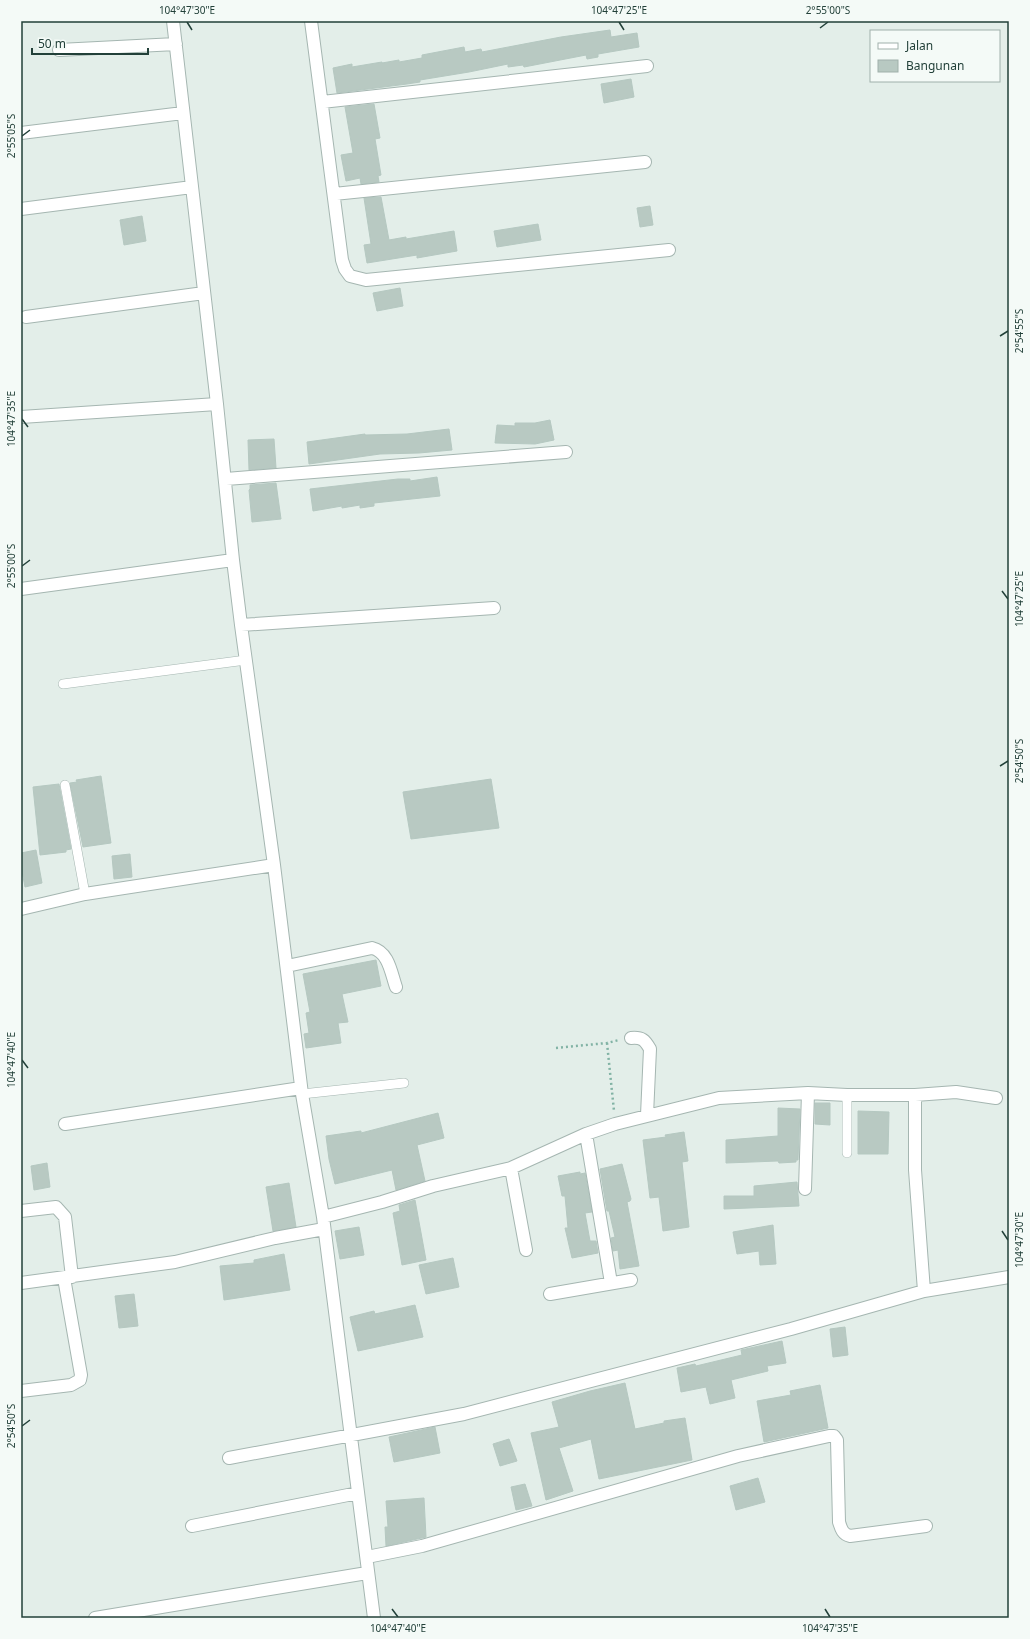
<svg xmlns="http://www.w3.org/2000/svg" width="1030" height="1639" font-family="'Noto Sans',sans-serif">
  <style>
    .building { fill: #b8c9c2; stroke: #b5c8c1 }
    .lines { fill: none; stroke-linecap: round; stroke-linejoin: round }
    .lane-casing { stroke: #a5b6b1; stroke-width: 10 }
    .street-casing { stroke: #a5b6b1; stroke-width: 14 }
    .path { stroke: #82b3a5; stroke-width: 2.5; stroke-dasharray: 2 3; stroke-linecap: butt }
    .lane { stroke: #fff; stroke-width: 9 }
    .street { stroke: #fff; stroke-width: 12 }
    .ticks { fill: none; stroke: #224039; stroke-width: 1.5 }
    .neatline { fill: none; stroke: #224039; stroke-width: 1.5 }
    .ticks-label { font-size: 10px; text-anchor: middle; fill: #224039 }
  </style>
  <rect width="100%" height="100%" fill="#e3eee9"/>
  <!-- building -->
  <path class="building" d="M610,30l1,7 26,-4 2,14 -41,7v3l-11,2 -1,-4 -62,12 -1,-2 -15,2v-3l-39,8 -49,8v2l-13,2 -70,9 -4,-25 19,-4v3l30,-5v1l17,-3v2l23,-4v-3l42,-8 1,5 16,-3 1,3 79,-15z
    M631,79l3,18 -30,6 -3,-19z
    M374,104l6,34 -5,1 6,36 -3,1 1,6 -18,2 -1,-6 -14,3 -5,-26 12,-2 -8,-46z
    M381,197l8,43 17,-3v2l48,-8 3,20 -40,7v-3l-50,8 -3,-18 7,-1 -7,-46z
    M650,206l3,19 -13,2 -3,-19z
    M142,216l4,25 -22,4 -4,-25z
    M538,224l3,16 -44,7 -3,-16z
    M400,288l3,18 -26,5 -4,-18z
    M550,420l4,20 -19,4 -40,-1 2,-18 18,1v-3h20z
    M449,429l3,21 -33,3 -39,1 -71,10 -2,-22 58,-8v1l42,-1z
    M274,439l2,29 -27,2 -1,-30z
    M437,477l3,19 -66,7v3l-14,2v-3l-18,3v-2l-29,5 -3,-22 88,-10h12v2z
    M276,483l5,36 -29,3 -3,-32 1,-1v-4z
    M101,776l10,67 -28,4 -13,-64 7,-1 -1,-2z
    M491,779l8,49 -88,11 -8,-47z
    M59,784l12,65 -5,1v2l-26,3 -7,-68z
    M36,850l6,33 -17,4 -4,-21v-13z
    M130,854l2,23 -18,2 -2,-23z
    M376,960l5,26 -39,8 6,28 -10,1 3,20 -35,5 -2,-14 5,-1 -3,-20 4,-1 -7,-38z
    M815,1103h15v22l-15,-1z
    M778,1108l22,1 -2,51h-2v2l-17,1 -1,-2 -52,2v-23l52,-4z
    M858,1111l31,1 -1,42h-30z
    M438,1113l6,25 -27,7 8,36 -29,9 -4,-20 -57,14 -6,-25 -3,-23 35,-5v2z
    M684,1132l4,29 -6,1 7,65 -26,4 -4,-34 -9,1 -7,-58 23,-3 -1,-2z
    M47,1163l3,24 -16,3 -3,-24z
    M622,1164l9,35 -1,2 -3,1 12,64 -19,3 -2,-19 -5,1 -2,-13 4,-1 -6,-26h-2l-7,-42z
    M580,1172v2l5,-1 7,39 -7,1 5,28h6l2,12 -26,5 -7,-30h3l-3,-32h-3l-4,-20z
    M797,1182l2,24 -75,3v-13h30v-10z
    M289,1183l7,44 -23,4 -7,-44z
    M415,1200l11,60 -24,5 -9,-52 7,-2 -1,-6z
    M773,1225l3,39 -16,1 -1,-14 -22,3 -4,-22z
    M359,1227l5,28 -24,4 -5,-28z
    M284,1254l6,36 -66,10 -4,-34 34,-3v-3z
    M453,1258l6,29 -33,7 -7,-29z
    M134,1294l4,32 -19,2 -4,-32z
    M415,1305l8,32 -65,14 -8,-34 24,-6 1,3z
    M845,1327l3,28 -15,2 -3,-28z
    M782,1341l4,22 -19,3 1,5 -37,9 4,18 -25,6 -4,-17 -25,5 -4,-24 18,-4 1,2 46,-11 -1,-5z
    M625,1383l10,46 29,-6v-2l21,-3 7,42 -93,19 -8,-40 -32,9 14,43 -27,9 -15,-67 28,-6 -7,-25 38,-11z
    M820,1385l8,43 -64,14 -7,-41 34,-6 -1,-4z
    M435,1427l5,26 -46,9 -5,-25z
    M509,1439l8,22 -17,5 -7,-22z
    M758,1478l7,24 -29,8 -6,-24z
    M525,1484l7,22 -16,4 -5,-23z
    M424,1498l2,39 -40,9 -1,-19h3l-2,-26z"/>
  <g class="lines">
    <defs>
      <path id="lane" d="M63,684l183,-24
        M65,785l20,109
        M302,1094l102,-11
        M847,1153v-58"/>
      <path id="street" d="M173,21l44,383 16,156 8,65 33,240 28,229 21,123 51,401
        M311,21l31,239 3,9 5,7 16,4 303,-30
        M59,50l117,-6
        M322,102l325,-36
        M21,133l162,-20
        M334,194l311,-32
        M21,209l171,-22
        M26,317l178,-24
        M21,417l196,-13
        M226,479l340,-27
        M21,589l212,-29
        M241,625l253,-17
        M21,909l64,-15 189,-29
        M287,966l85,-18c17,4 19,25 24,39
        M631,1038c11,-1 14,2 19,11l-3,66
        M915,1095v75l9,121
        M65,1124l236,-36
        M586,1134l25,149
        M511,1168l15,82
        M805,1189l3,-96
        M21,1211l35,-4 9,10 7,60
        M323,1217l59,-15 51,-16 78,-18 75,-34 29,-10 104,-26 89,-5 39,2h68l41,-3 40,6
        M21,1283l154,-21 100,-24 49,-9
        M550,1294l81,-14
        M21,1391l50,-6 9,-5 1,-5 -17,-97
        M229,1458l235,-44 327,-85 133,-38 85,-14
        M192,1526l166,-33
        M367,1557l55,-11 316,-90 91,-20h5l3,4 2,82c2,6 3,12 11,14l76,-10
        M95,1618l272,-45"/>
    </defs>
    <!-- lane casing -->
    <use href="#lane" class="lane-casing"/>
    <!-- street casing -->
    <use href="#street" class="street-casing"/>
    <!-- path -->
    <path class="path" d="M607,1043l7,68
      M556,1048l51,-5 12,-3"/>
    <!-- lane -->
    <use href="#lane" class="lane"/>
    <!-- street -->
    <use href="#street" class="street"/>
  </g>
  <!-- ticks -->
  <path class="ticks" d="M187,22l5,8M619,22l5,8M820,28l8,-6M22,136l8,-6M1000,336l8,-5M22,419l6,8M22,566l8,-6M1002,591l6,8M1000,766l8,-5M22,1060l6,8M1002,1231l6,9M22,1426l8,-6M392,1609l6,8M825,1609l5,8"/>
  <!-- border -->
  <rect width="1030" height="1639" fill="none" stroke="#f4faf7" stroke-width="44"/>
  <!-- legend -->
  <rect x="870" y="30" width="130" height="52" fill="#f4faf7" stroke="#a0b0ab"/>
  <rect x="878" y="43" width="20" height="6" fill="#ffffff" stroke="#a0b0ab"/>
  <text x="906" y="50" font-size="12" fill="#224039">Jalan</text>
  <rect x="878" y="60" width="20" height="12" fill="#b8c9c2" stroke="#a0b0ab"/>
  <text x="906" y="70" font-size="12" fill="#224039">Bangunan</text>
  <!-- scale -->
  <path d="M32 48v6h116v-6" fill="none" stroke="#224039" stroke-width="2"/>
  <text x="38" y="48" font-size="12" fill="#224039" stroke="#f4faf7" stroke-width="3" paint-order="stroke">50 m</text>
  <rect x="22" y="22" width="986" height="1595" class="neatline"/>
  <g class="ticks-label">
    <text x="187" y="14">104°47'30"E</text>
    <text x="619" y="14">104°47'25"E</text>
    <text x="828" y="14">2°55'00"S</text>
    <text transform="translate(11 136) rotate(-90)" y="4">2°55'05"S</text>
    <text transform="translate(1019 331) rotate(-90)" y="4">2°54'55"S</text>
    <text transform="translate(11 419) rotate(-90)" y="4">104°47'35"E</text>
    <text transform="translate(11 566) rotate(-90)" y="4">2°55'00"S</text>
    <text transform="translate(1019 599) rotate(-90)" y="4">104°47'25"E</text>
    <text transform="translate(1019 761) rotate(-90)" y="4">2°54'50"S</text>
    <text transform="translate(11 1060) rotate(-90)" y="4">104°47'40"E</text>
    <text transform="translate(1019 1240) rotate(-90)" y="4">104°47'30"E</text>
    <text transform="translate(11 1426) rotate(-90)" y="4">2°54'50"S</text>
    <text x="398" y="1632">104°47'40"E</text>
    <text x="830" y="1632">104°47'35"E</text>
  </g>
</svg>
